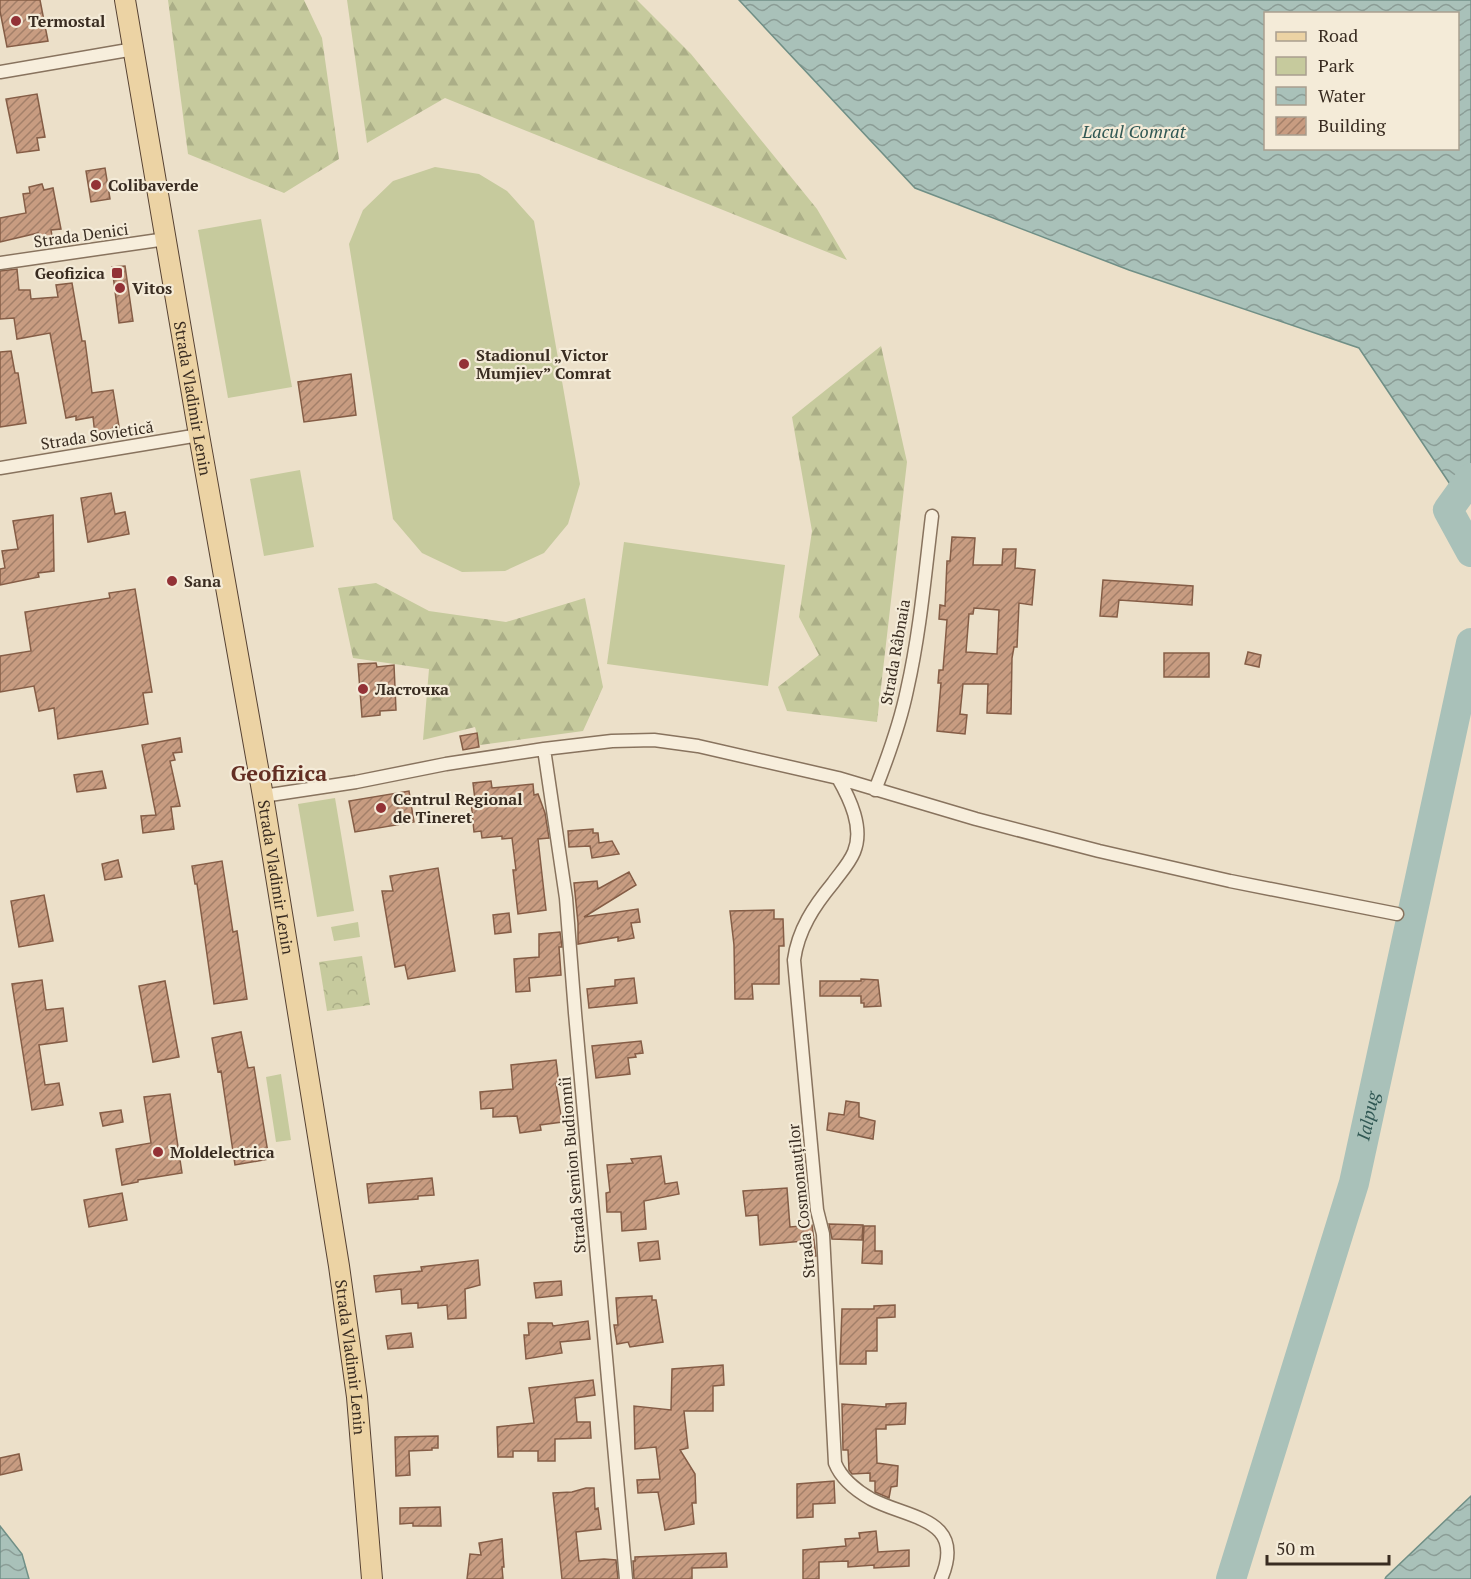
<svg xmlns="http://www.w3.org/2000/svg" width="1471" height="1579" font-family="'PT Serif',serif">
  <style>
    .green { fill: #c6ca9d }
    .forest { fill: url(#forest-firs) }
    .park { fill: url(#park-crowns) }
    .water { fill: url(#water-waves); stroke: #708f86; stroke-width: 1.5; fill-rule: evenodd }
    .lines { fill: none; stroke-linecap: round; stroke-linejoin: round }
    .river { stroke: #a9c1b9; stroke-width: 30 }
    .building { fill: url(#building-hatch); stroke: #855d46; stroke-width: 1.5; fill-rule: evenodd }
    .minor-casing { stroke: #88735e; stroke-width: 15 }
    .primary-casing { stroke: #564132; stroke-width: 22 }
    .minor { stroke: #f7eedc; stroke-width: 12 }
    .primary { stroke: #ecd3a4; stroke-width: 20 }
    .poi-dot { fill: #933236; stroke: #f4ebd8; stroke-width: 2 }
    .labels { text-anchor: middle; stroke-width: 4.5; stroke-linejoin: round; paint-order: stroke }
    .poi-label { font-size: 16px; font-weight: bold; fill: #392c21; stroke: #f4ebd8; text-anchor: start }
    .street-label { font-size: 16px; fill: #392c21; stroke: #f4ebd8 }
    .water-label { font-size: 18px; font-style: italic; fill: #315854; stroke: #f4ebd8 }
    .district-label { font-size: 22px; font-weight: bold; fill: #632e23; stroke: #f4ebd8 }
  </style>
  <defs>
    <pattern id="forest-firs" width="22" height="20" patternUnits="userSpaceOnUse" patternTransform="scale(1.5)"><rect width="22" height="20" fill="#c6ca9d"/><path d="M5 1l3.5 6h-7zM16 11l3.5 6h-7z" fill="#abae87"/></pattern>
    <pattern id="park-crowns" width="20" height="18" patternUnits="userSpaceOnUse" patternTransform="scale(1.5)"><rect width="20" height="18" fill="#c6ca9d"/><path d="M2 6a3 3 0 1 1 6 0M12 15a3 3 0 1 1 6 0" fill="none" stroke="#abae87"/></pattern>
    <pattern id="water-waves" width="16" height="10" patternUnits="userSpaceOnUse" patternTransform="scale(1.5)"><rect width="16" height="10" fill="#a9c1b9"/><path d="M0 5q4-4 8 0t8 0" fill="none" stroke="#8b9d96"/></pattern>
    <pattern id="building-hatch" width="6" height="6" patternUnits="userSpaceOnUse" patternTransform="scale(1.5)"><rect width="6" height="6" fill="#c89c81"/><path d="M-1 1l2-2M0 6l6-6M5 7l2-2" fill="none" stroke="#a37f69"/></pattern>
  </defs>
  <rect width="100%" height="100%" fill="#ece0c9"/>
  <!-- green -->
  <path class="green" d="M435,167l44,7 28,17 27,30 46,263 -12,40 -24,29 -39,18 -43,1 -40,-19 -29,-34 -44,-275 14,-34 30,-29z
    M261,219l31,168 -64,11 -30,-168z
    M300,470l14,77 -50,9 -14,-77z
    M624,542l161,23 -17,121 -161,-22z
    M335,798l19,113 -37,6 -19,-113z
    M358,922l2,15 -26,4 -3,-14z
    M281,1074l10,66 -15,2 -10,-65z"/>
  <!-- forest -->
  <path class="forest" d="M168,0h136l18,38 17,121 -55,34 -96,-39z
    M347,0h290l54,54 126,155 30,51 -402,-162 -78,45z
    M881,346l26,116 -30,260 -90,-11 -9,-24 41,-32 -20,-38 13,-86 -20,-114z
    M376,583l53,28 77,11 79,-24 18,89 -20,44 -103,14 -5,-18 -52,13 6,-71 -76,-11 -15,-70z"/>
  <!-- park -->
  <path class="park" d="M362,956l8,49 -43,6 -8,-49z"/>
  <!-- water -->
  <path class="water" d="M739,0h732v500l-13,-4 -99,-148 -230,-78 -214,-82zM1266,14h192v134h-192z
    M1471,1496v83h-86l1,-2z
    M0,1526l22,28 7,25h-29z"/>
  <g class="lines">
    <!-- river -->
    <g class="river">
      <path d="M1471,478l-23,32 23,42"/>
      <path id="s1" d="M1231,1579l123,-396 117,-540"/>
    </g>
  </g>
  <!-- building -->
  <path class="building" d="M0,0h40l8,41 -41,6 -7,-36z
    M37,94l8,43 -8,1 2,12 -22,3 -11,-54z
    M105,168l5,31 -19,3 -5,-31z
    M42,184l2,6 9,-2 8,41 -10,1 1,6 -13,3 -1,-6 -38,9v-24l26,-5 -3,-19 7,-1 -1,-6z
    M125,266l8,55 -14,2 -7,-56z
    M17,269l2,21h11l1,9 27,-2 -2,-12 16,-2 10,58h3l7,52 21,-3 7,42 -25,3 -2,-18 -17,3v-4l-10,2 -16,-85 -33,6 -3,-21 -14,1v-48z
    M11,351l4,22h3l8,50 -26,4v-75z
    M351,374l5,41 -52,7 -6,-40z
    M111,493l4,21 10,-2 4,22 -41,8 -7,-44z
    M53,515l1,56 -16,2 1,4 -39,8v-16l5,-1 -3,-17 16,-2 -5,-28z
    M952,537l23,1 -2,27h29l1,-16h13l-1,19 20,2 -3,35 -13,-2 -2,44h-3l-2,11 -1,56 -24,-1 1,-29h-25l-3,30 7,1 -2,19 -28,-3 4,-48h-3l1,-13h4l4,-50 -8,-1 1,-14 5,1 2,-45h3zM974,608l25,2 -2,44 -31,-2 3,-38h4z
    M1103,580l90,6 -1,19 -73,-5 -2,17 -17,-1z
    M135,589l17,103 -9,1 5,31 -90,15 -4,-31 -15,3 -5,-25 -34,6v-36l31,-5 -6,-39 85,-14 -1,-5z
    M1248,652l13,3 -2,12 -14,-3z
    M1164,653h45v24h-45z
    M376,663l1,4 17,-2 2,45 -16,1v4l-18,2 -4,-53z
    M477,733l2,14 -16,3 -3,-14z
    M180,738l2,14 -9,1 2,7 -5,1 10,45 -9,1 3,22 -31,4 -2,-17 15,-1 -14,-70z
    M102,771l4,17 -29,4 -3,-17z
    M491,781l1,7 41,-4 1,11 4,-1 7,19 4,25 -11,1 8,71 -28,4 -5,-44h3l-4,-32 -10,1v-3l-20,2 -1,-7 -7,1 -3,-31 4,-1 -2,-17z
    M409,791l5,31 -59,10 -6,-31z
    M593,829v4h5l1,10 13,-2 7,13 -27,4 -2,-12 -21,1 -1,-16z
    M118,860l4,17 -17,3 -3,-16z
    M222,861l11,71 4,-1 10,68 -33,5 -17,-120h-2l-3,-18z
    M438,868l17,103 -47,8 -3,-14 -10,2 -13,-76h11l-3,-15z
    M629,872l7,13 -52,32 54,-8 2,13 -9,1 3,15 -16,3v-4l-40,7v-21l-4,-40 23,-2 1,8z
    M44,895l9,46 -34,6 -8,-46z
    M774,910v9h9l1,27h-5v38h-27l1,15h-18l-1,-54 -4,-34z
    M509,913l2,19 -16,2 -2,-19z
    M560,932l2,15h-3l2,28 -32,3 1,13 -14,1 -2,-33 25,-2v-23z
    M634,978l3,25 -48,5 -2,-19 28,-3v-6z
    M861,979l17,1 3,26 -17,1v-4h-3v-7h-41v-15h41z
    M42,980l4,30 17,-2 4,33 -28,4 6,40 14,-2 4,22 -31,5 -20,-126z
    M165,981l14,76 -26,5 -14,-76z
    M241,1032l7,36 6,-1 15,92 -34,6 -14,-94 -3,1 -6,-34z
    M641,1041l2,12 -8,1 1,3 -8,1 2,16 -34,4 -4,-32z
    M556,1060l3,24h-3l6,38 -22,3 1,5 -21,3 -3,-17 -24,1v-9l-12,1 -1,-17 33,-3 -2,-24z
    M170,1094l12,79 -44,7v2l-16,3 -6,-36 35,-6 -7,-46z
    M846,1101l13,2v14l16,4 -2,18 -46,-9 2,-17 15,2z
    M121,1110l2,12 -20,4 -3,-13z
    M661,1156l4,28 12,-2 2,12 -35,7 2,28 -24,2 -1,-19h-14l-1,-19 4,-1 -3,-27 26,-2 -2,-4z
    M432,1178l2,17 -16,1v3l-49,4 -2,-19z
    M787,1188l3,39 22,-2 4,31h-10l-2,-15 -44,4 -2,-30 -12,1 -3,-25z
    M122,1193l5,27 -38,7 -5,-27z
    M829,1224l34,1 -1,15 -30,-1z
    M864,1226h11v25h7v13l-20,-1z
    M658,1241l2,18 -20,2 -2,-18z
    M478,1260l2,25 -15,4 1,29 -18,1 -1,-14 -29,3v-5l-16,1 -1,-15 -25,3 -2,-16 48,-5 -1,-4z
    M561,1281l1,14 -26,3 -2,-15z
    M652,1296v4h4l7,42 -33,5 -2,-5 -11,2 -3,-19h4l-2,-27z
    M895,1305v12l-18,1v33h-11v13h-26l2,-55h32v-3z
    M588,1321l2,18 -30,3 2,11 -36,6 -2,-24h5l-1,-12h24l1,3z
    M411,1333l2,14 -25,2 -2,-13z
    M723,1365l1,20 -11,1v25h-29l4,37 -8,2 15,24 1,29h-4l2,21 -29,6 -7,-38 -20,1 -1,-13 23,-1 -4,-32 -21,2 -1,-43 37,4 1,-41z
    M593,1380l2,15 -20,3 2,24h13l1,16 -36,1v22h-17v-10h-25v6h-15l-1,-30 37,-4 -5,-35z
    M906,1403l-1,21 -19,1v4h-10l1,34 21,3 -1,20 -6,1 -2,11 -14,-6v-11h-5v-8l-18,1 -3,-4 -1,-20h-5l-1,-46 44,3v-3z
    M438,1436v12h-6v2l-23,1 1,24 -14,1 -1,-39z
    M19,1454l3,16 -22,5v-17z
    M834,1481l1,22 -22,1v13l-16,1v-34z
    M586,1488h8l1,21 3,-1 3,21 -25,3 3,29 25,-2 12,1 2,19h-56l-9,-86 19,-1z
    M440,1507l1,19h-28v-3l-13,1v-16z
    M876,1531l2,21 31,-2v16l-35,2v-3l-26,2v-6l-29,1v17h-16v-29l43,-4 -1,-7 15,-1 -1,-5z
    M502,1539l2,28h-2l1,12h-36l3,-25 11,1 -2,-12z
    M726,1553l1,14 -35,1v11h-58l-1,-18h2v-4z"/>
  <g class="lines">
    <defs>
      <path id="minor" d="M0,72l134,-23
        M0,263l166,-24
        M0,468l199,-33
        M544,749l22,149 9,115 51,566
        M838,778c12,21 26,50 16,74 -5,12 -14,21 -21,31 -19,23 -35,47 -39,77l23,250 6,24 12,229c6,15 22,28 36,36 38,20 96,19 70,80
        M875,790c13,-33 25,-66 32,-100 13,-57 18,-116 25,-174
        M263,796l93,-14 90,-18 98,-15 68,-8 42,-1 44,6 140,32 138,41 123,32 131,30 167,33"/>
      <g id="primary">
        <path id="s2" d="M125,0l74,435 64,361 76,470 18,131 15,182"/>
      </g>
    </defs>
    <!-- minor casing -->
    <use href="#minor" class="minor-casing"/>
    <!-- primary casing -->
    <use href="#primary" class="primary-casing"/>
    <!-- minor -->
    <use href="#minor" class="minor"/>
    <!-- primary -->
    <use href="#primary" class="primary"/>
  </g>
  <!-- markers -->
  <g class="poi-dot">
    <circle cx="16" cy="21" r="6"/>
    <circle cx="96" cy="185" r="6"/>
    <rect x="111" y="267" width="12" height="12" rx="3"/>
    <circle cx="120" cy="288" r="6"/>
    <circle cx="464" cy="364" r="6"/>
    <circle cx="172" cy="581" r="6"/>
    <circle cx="363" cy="689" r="6"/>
    <circle cx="381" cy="808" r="6"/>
    <circle cx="158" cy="1152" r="6"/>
  </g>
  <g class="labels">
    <!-- poi labels -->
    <g class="poi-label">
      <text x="28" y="27">Termostal</text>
      <text x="108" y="191">Colibaverde</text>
      <text x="105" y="279" text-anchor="end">Geofizica</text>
      <text x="132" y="294">Vitos</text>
      <text x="476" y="361">Stadionul „Victor<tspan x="476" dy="18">Mumjiev” Comrat</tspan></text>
      <text x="184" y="587">Sana</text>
      <text x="375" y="695">Ласточка</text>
      <text x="393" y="805">Centrul Regional<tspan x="393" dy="18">de Tineret</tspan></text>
      <text x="170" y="1158">Moldelectrica</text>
    </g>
    <!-- street labels -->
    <g class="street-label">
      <text transform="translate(81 235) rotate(-8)" y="6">Strada Denici</text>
      <text dy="6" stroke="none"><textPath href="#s2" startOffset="404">Strada Vladimir Lenin</textPath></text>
      <text transform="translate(97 435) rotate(-9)" y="6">Strada Sovietică</text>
      <text transform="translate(895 652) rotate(-80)" y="6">Strada Râbnaia</text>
      <text dy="6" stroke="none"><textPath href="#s2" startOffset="890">Strada Vladimir Lenin</textPath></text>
      <text transform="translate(572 1165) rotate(-95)" y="6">Strada Semion Budionnîi</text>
      <text transform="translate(801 1201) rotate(-96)" y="6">Strada Cosmonauților</text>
      <text dy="6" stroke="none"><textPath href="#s2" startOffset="1376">Strada Vladimir Lenin</textPath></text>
    </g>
    <!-- water labels -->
    <g class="water-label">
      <text x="1134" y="138">Lacul Comrat</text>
      <text dy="6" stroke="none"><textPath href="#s1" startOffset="483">Ialpug</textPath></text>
    </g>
    <!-- district labels -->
    <g class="district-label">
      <text x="279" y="781">Geofizica</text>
    </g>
  </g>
  <!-- legend -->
  <rect x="1264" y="12" width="195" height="138" fill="#f4ebd8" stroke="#a99f8f" stroke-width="1.5"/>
  <rect x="1276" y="32" width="30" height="9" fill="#ecd3a4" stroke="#a99f8f" stroke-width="1.5"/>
  <text x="1318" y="42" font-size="18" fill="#392c21">Road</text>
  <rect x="1276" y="57" width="30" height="18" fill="#c6ca9d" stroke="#a99f8f" stroke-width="1.5"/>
  <text x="1318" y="72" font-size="18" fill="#392c21">Park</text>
  <rect x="1276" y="87" width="30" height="18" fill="url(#water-waves)" stroke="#a99f8f" stroke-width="1.5"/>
  <text x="1318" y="102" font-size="18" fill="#392c21">Water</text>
  <rect x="1276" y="117" width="30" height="18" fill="url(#building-hatch)" stroke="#a99f8f" stroke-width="1.5"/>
  <text x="1318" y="132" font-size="18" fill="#392c21">Building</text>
  <!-- scale -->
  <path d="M1267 1555v9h122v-9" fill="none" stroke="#392c21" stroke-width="3"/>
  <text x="1276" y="1555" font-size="18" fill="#392c21" stroke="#f4ebd8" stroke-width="4.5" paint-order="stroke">50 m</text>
</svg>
